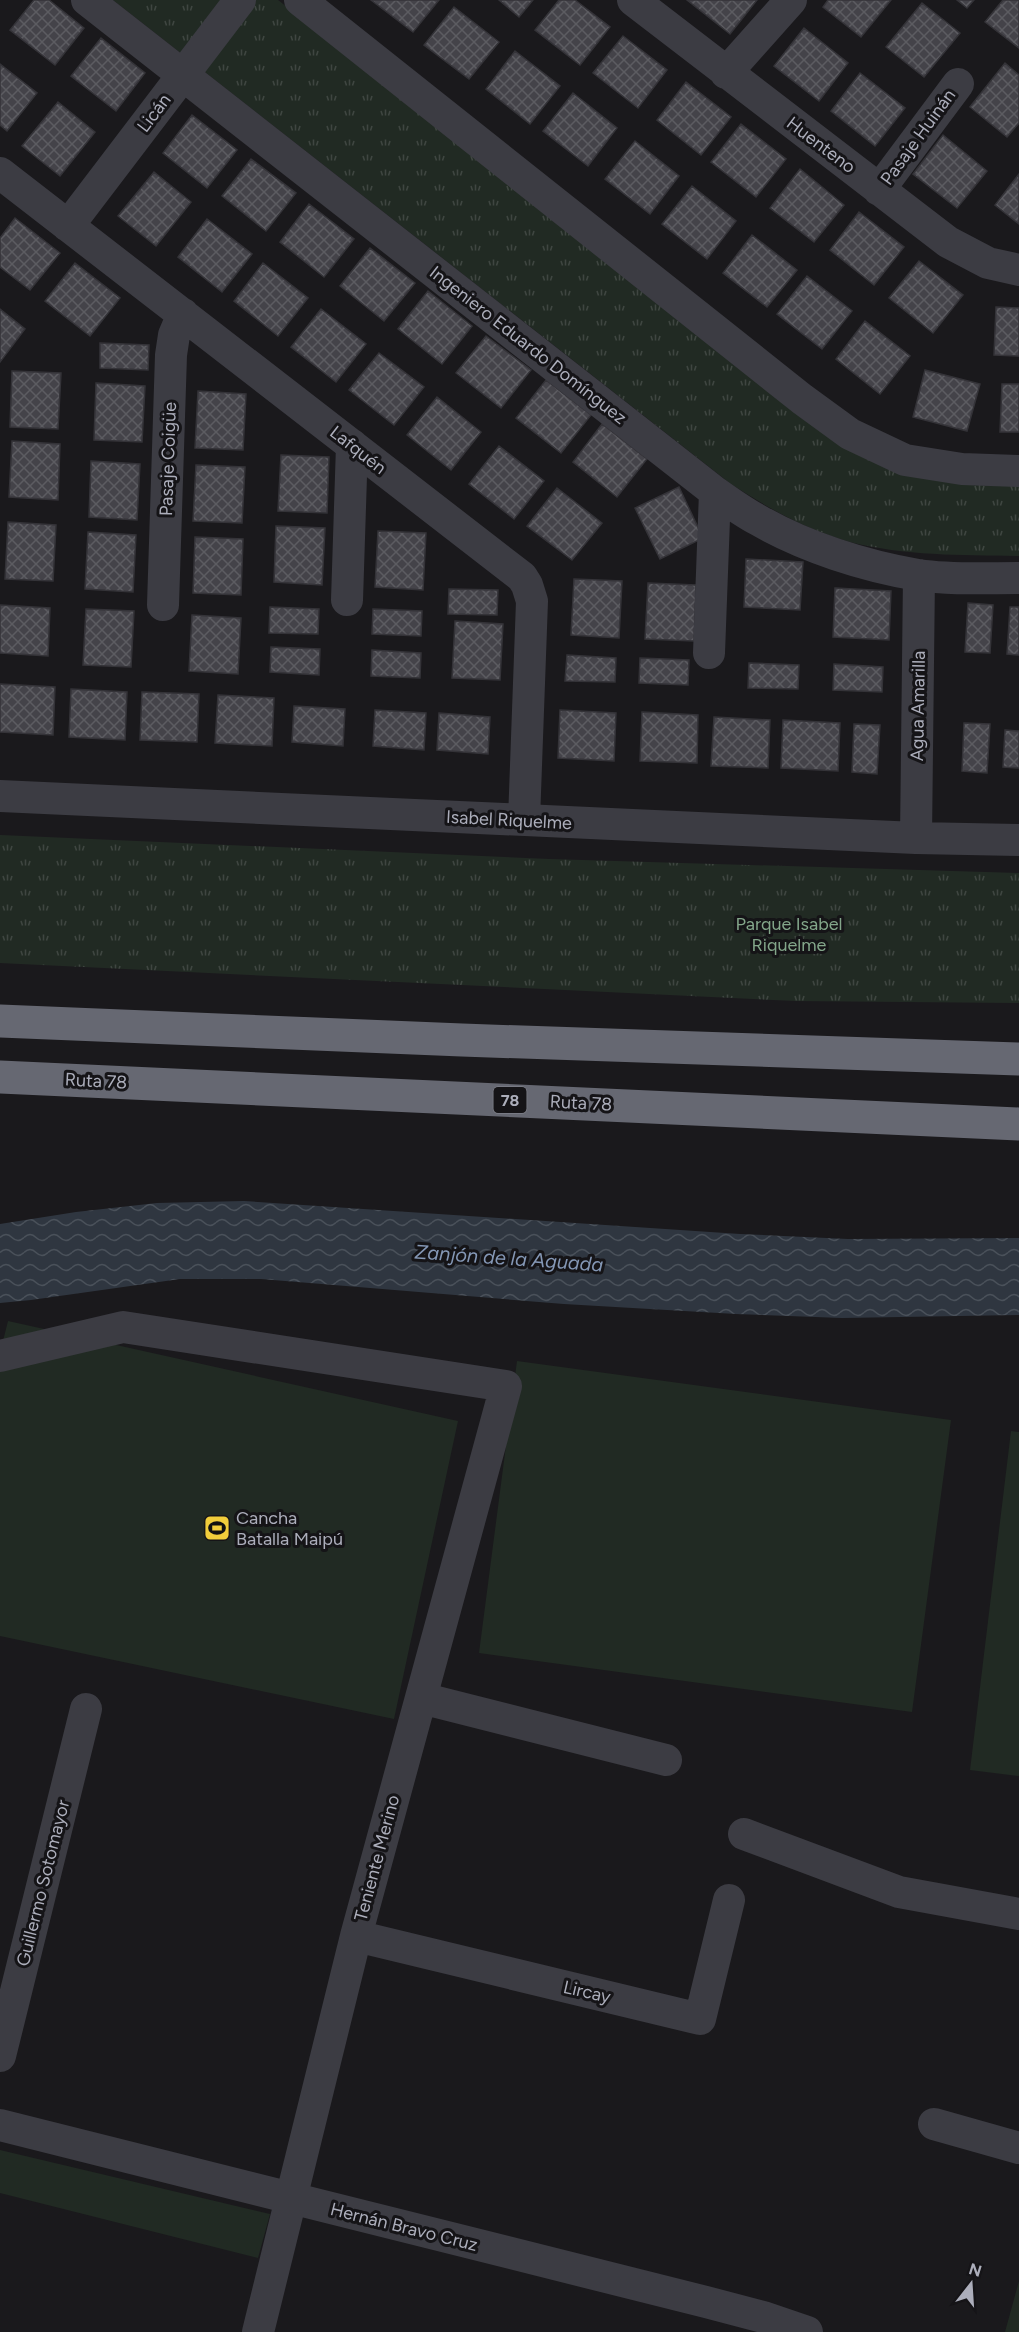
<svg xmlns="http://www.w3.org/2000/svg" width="1019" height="2332" font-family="Figtree,sans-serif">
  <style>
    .green { fill: #212a23 }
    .park { fill: url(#park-tufts) }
    .water { fill: url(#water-waves) }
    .building { fill: url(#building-cross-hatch); stroke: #343338; stroke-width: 1.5 }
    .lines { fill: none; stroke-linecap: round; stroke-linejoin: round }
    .minor { stroke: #3c3c43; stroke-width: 32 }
    .highway { stroke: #666872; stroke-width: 33 }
    .labels { text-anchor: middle; stroke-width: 6; stroke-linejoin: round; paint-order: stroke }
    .shield { fill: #151417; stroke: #7f808a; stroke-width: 1.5 }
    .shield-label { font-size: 16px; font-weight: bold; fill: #acaebb }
    .street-label { font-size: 18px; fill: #acaebb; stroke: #151417 }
    .park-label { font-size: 18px; fill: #83a68a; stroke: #151417 }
    .poi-label { font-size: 18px; fill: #acaebb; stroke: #151417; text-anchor: start }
    .water-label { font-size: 20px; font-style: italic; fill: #8497b5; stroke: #151417 }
  </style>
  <defs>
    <pattern id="park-tufts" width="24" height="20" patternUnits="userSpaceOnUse" patternTransform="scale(1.5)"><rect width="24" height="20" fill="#212a23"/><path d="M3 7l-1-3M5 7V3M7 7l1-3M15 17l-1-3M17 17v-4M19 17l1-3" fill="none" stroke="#3f4641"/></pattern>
    <pattern id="water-waves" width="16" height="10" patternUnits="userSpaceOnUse" patternTransform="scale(1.5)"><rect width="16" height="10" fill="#2f3640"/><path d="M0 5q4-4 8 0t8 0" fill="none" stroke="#4a515a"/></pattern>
    <pattern id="building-cross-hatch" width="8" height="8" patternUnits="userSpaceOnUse" patternTransform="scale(1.5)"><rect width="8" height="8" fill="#444349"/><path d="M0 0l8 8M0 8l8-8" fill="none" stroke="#5c5c61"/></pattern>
  </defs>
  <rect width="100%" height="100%" fill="#1a191c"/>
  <!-- green -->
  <path class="green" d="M8,1321l450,100 -64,298 -394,-83v-283z
    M517,1361l434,59 -39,292 -433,-59z
    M1011,1431l8,1v344l-49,-6z
    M0,2150l270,64 -12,44 -258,-65z
    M1019,2281v51h-14z"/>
  <!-- park -->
  <path class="park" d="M113,0h165l515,411 226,73v72c-56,-1 -114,0 -169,-14 -43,-12 -82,-34 -119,-58z
    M0,835l549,24 470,14v130l-223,-2 -796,-38z"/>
  <!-- water -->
  <path class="water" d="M244,1201l496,33 108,5 171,-1v77l-177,3 -106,-4 -172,-10 -303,-25h-81l-149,21 -31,3v-79l76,-12 81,-9z"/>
  <!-- building -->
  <path class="building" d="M34,0h15l35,28 -29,37 -45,-35z
    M371,0h68l-26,32z
    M499,0h34l-14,17z
    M559,0h16l35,27 -30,38 -45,-35z
    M687,0h70l-27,34z
    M828,0h63l-30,37 -38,-30z
    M957,0h17l-7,8z
    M1003,0h16v48l-34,-26z
    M922,3l38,30 -36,44 -38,-30z
    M454,7l45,35 -30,37 -45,-34z
    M804,28l44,35 -29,38 -45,-35z
    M623,36l44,34 -29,38 -45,-35z
    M101,38l44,35 -29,38 -45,-35z
    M515,51l45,35 -30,38 -44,-35z
    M1005,63l14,12v48l-12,14 -37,-30z
    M0,64l37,29 -30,38 -7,-6z
    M860,73l45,35 -30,38 -44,-35z
    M686,82l45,35 -30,38 -44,-35z
    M573,93l44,35 -29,38 -45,-35z
    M58,102l37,30 -35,44 -38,-30z
    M192,115l45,35 -30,38 -44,-35z
    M741,124l45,35 -30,38 -45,-35z
    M943,135l44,36 -30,37 -44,-34z
    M635,141l44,35 -29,38 -45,-35z
    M251,159l45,34 -30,38 -44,-35z
    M800,169l44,36 -30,37 -44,-34z
    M154,172l37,30 -35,44 -38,-30z
    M1019,174v50l-24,-19z
    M692,186l44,35 -29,38 -45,-35z
    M309,204l45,35 -30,38 -44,-35z
    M859,212l45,35 -30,38 -44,-35z
    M15,218l45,35 -30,37 -30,-23v-29z
    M207,219l45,35 -30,38 -44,-35z
    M752,235l45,35 -30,37 -44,-34z
    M370,248l45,35 -31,38 -44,-35z
    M919,261l44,34 -30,38 -44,-35z
    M75,263l45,35 -30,38 -45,-35z
    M263,263l45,35 -30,38 -44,-35z
    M807,276l45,35 -30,38 -45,-35z
    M428,291l44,35 -30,38 -44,-35z
    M996,307l23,1v48l-25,-1z
    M0,309l25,20 -25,33z
    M321,309l45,35 -30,38 -45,-35z
    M865,321l45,35 -30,38 -44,-35z
    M486,336l45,34 -30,38 -45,-35z
    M100,343l49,2 -1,25 -48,-2z
    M379,353l45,34 -30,38 -45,-35z
    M925,370l55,14 -13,47 -54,-14z
    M12,371l49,2 -3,56 -48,-2z
    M546,380l45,35 -30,38 -45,-35z
    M96,383l49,3 -3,56 -48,-2z
    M1002,384h17v48h-19z
    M198,391l48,3 -3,56 -48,-2z
    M437,397l44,35 -30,38 -44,-35z
    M602,424l45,35 -30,38 -44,-35z
    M12,441l48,3 -2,56 -49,-3z
    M499,446l45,35 -30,38 -45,-35z
    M281,455l48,2 -2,56 -49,-2z
    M91,461l49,3 -3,56 -48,-3z
    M196,465l49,2 -3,56 -49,-2z
    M679,487l24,51 -43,21 -25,-51z
    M557,488l45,35 -30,37 -45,-34z
    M8,522l48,3 -3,56 -48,-2z
    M276,526l49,2 -3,57 -48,-3z
    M378,531l48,2 -3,57 -48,-3z
    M88,532l48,3 -3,57 -48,-3z
    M195,537l48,2 -2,56 -48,-2z
    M746,559l57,3 -3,48 -56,-3z
    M574,579l48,2 -3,57 -48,-3z
    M648,583l48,2 -2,56 -49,-2z
    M835,588l56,3 -2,49 -56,-3z
    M449,589l49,1 -1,25 -49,-1z
    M968,603l25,2 -3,48 -25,-1z
    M0,605l50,3 -2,48 -48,-3z
    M270,607l49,2 -1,25 -49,-1z
    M1010,607h9v48l-12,-1z
    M86,609l48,2 -3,56 -48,-2z
    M373,609l49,2 -1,25 -49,-2z
    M192,615l49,3 -3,56 -49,-3z
    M455,621l48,3 -3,56 -48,-2z
    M271,647l49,2 -1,26 -49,-3z
    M372,650l49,3 -1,25 -49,-2z
    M567,655l49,3 -1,24 -50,-1z
    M640,658l49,2 -1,25 -49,-2z
    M749,663l50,2 -1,24 -50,-1z
    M834,664l49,3 -1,25 -49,-2z
    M0,684l55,3 -2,48 -53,-3z
    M71,689l56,3 -2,48 -56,-3z
    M142,692l57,2 -2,48 -57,-2z
    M218,695l56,3 -2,48 -57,-3z
    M294,706l51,3 -2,37 -51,-4z
    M375,710l51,3 -2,37 -51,-4z
    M560,710l56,3 -2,48 -56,-3z
    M642,712l56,3 -1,48 -57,-2z
    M439,713l51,4 -2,37 -51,-4z
    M714,717l56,3 -2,48 -57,-2z
    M783,720l57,3 -2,48 -57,-3z
    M964,723l26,1 -3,49 -25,-2z
    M854,724l26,1 -3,49 -25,-2z
    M1005,730l14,1v37l-16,-1z"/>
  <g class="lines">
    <!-- minor -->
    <path class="minor" d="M87,0l628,492c14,10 28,20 43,28 47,27 106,46 160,55 33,5 68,3 101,3
      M300,0l502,399 48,35 55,26 57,9 57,2
      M633,0l315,242 40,21 31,7
      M726,73l65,-73
      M0,173l522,404 5,8 5,16 -8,219
      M879,190l79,-106
      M68,226l172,-226
      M347,600l5,-155
      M163,605l8,-250 3,-20 9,-21
      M709,653l6,-161
      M0,796l916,42 103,2
      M916,838l3,-263
      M0,1356l123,-29 383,59 -150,550 -98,396
      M421,1698l245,62
      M744,1834l155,58 120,22
      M356,1936l344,83 29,-119
      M0,2056l86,-347
      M934,2124l85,24
      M0,2125l706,177 57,15 44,15"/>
    <!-- highway -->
    <path class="highway" d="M0,1021l462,19 557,19
      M0,1077l1019,47"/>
  </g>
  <!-- icons -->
  <defs>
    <symbol id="stadium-square" viewBox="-11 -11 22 22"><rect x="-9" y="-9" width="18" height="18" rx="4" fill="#f1cd3b" stroke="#151417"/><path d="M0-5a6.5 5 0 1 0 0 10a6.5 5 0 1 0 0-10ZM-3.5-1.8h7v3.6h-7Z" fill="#111"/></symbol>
  </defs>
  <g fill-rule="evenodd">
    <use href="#stadium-square" x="202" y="1513" width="30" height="30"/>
  </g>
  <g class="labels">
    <!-- shield labels -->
    <rect class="shield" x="493.5" y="1087" width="33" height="26" rx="4.5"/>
    <g class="shield-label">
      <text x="510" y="1106">78</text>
    </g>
    <!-- street labels -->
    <g class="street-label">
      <text transform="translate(154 113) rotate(-53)" y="6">Licán</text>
      <text transform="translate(918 137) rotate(-54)" y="6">Pasaje Huinán</text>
      <text transform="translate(821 145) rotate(37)" y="6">Huenteno</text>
      <text transform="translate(528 345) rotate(38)" y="6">Ingeniero Eduardo Domínguez</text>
      <text transform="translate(358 450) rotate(38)" y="6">Lafquén</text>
      <text transform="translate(168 459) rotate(-88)" y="6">Pasaje Coigüe</text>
      <text transform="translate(918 706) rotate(-89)" y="6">Agua Amarilla</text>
      <text transform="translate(509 820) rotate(3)" y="6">Isabel Riquelme</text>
      <text transform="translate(96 1081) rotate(3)" y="6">Ruta 78</text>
      <text transform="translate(581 1103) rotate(3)" y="6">Ruta 78</text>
      <text transform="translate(377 1858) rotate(-75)" y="6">Teniente Merino</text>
      <text transform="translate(43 1883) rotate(-76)" y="6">Guillermo Sotomayor</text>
      <text transform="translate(587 1992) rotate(13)" y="6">Lircay</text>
      <text transform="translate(404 2227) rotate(14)" y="6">Hernán Bravo Cruz</text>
    </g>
    <!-- park labels -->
    <g class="park-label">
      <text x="789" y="930">Parque Isabel<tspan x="789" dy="21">Riquelme</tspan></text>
    </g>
    <!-- poi labels -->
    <g class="poi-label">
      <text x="236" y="1524">Cancha<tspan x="236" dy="21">Batalla Maipú</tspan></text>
    </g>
    <!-- water labels -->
    <g class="water-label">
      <text transform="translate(509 1258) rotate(4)" y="7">Zanjón de la Aguada</text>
    </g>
  </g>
  <!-- north arrow -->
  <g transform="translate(971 2284) rotate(17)" stroke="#151417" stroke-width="4.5" paint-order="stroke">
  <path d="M0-4.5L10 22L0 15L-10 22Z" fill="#acaebb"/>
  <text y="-9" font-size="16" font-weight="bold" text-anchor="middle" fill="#acaebb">N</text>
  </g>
</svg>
